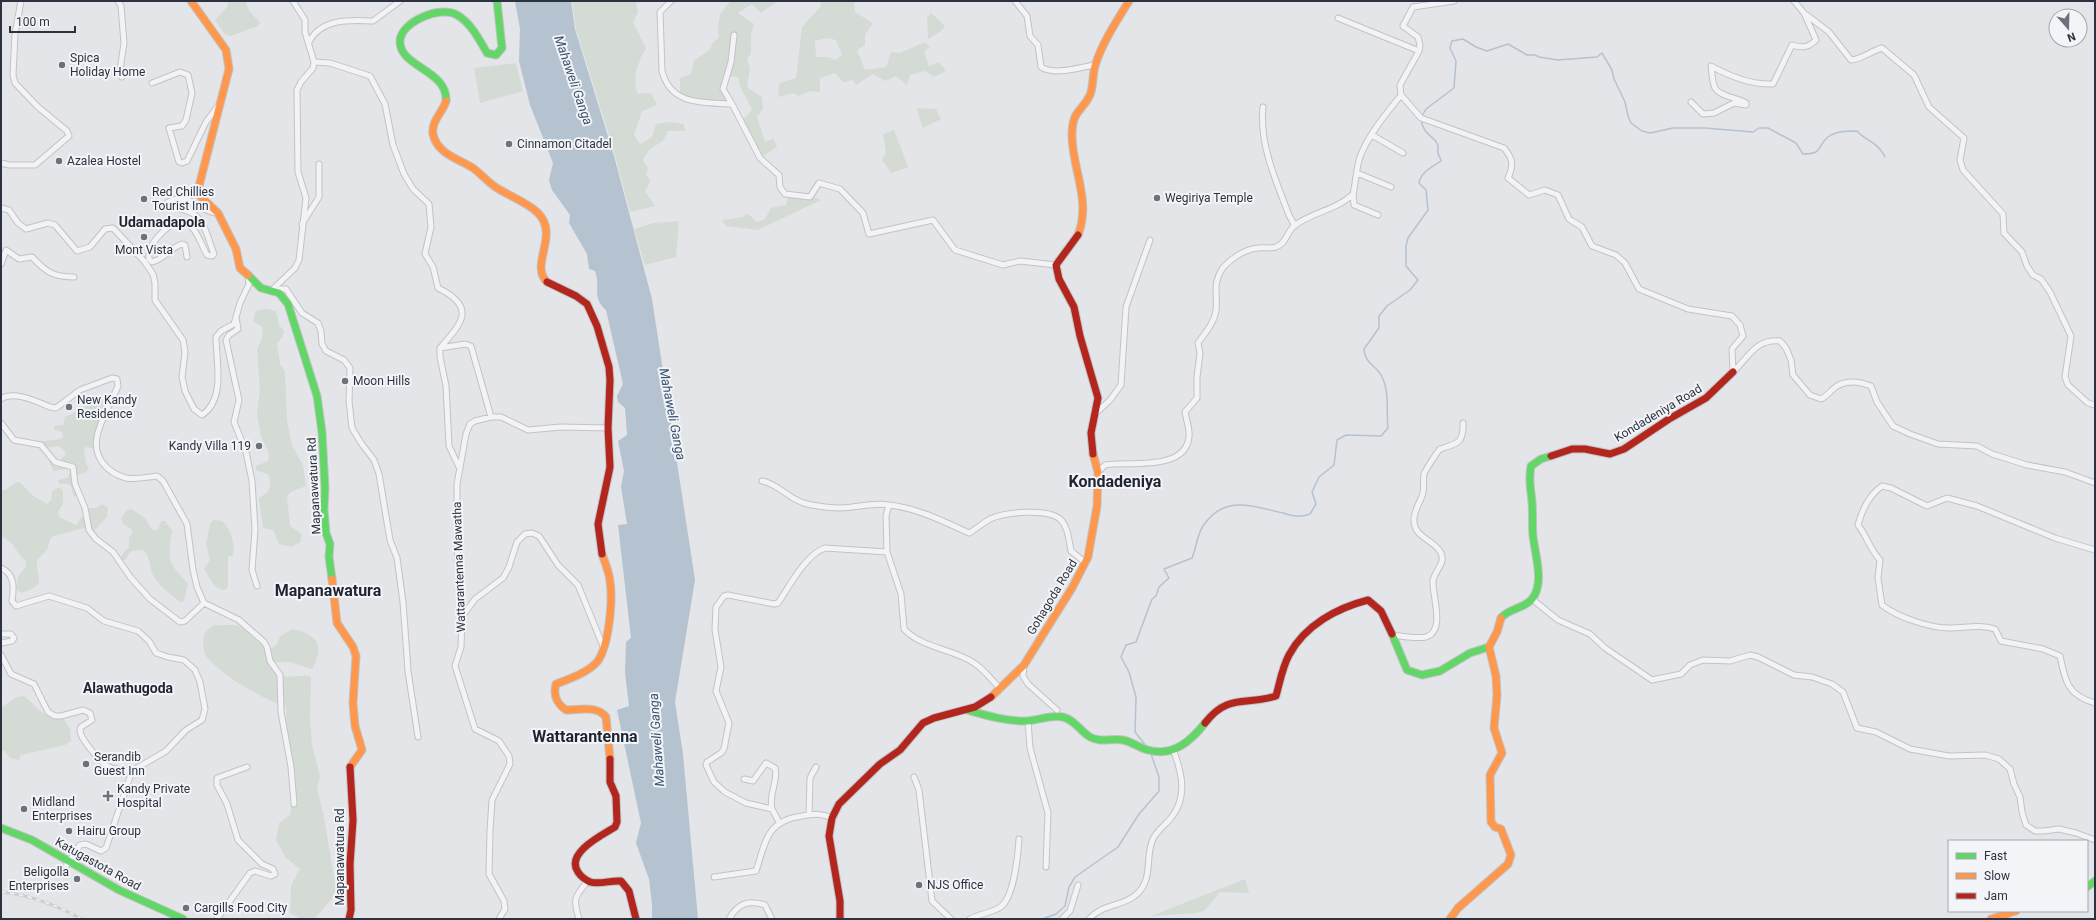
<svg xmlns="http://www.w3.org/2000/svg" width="2096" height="920" font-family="Roboto,sans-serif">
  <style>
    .green { fill: #d4dbd4; fill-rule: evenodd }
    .water { fill: #b5c2d0 }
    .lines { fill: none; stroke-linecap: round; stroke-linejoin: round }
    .stream { stroke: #b5c2d0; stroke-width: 1.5 }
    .street-casing { stroke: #c2c3c6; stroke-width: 7 }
    .fast-casing { stroke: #c2c3c6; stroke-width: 9 }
    .slow-casing { stroke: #c2c3c6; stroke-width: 9 }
    .jam-casing { stroke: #c2c3c6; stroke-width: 9 }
    .street { stroke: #f3f3f5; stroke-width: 5 }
    .fast { stroke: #63d668; stroke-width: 7 }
    .slow { stroke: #ff974d; stroke-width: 7 }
    .jam { stroke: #b3261e; stroke-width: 7 }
    .rail-casing { stroke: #ccced0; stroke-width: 3 }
    .rail { stroke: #f2f4f7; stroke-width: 1.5; stroke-dasharray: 4.5; stroke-linecap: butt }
    .poi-dot { fill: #6c717b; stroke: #f2f4f7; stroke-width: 1.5 }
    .labels { text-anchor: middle; stroke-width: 4; stroke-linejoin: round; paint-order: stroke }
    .poi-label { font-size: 12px; fill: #2c3340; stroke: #f2f4f7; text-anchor: start }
    .street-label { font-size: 12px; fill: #2c3340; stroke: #f2f4f7 }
    .water-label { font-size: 13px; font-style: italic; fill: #3a5370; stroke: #f2f4f7 }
    .quarter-label { font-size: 14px; font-weight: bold; fill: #1e2431; stroke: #f2f4f7 }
    .district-label { font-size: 16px; font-weight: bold; fill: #1e2431; stroke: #f2f4f7 }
  </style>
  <rect width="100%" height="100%" fill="#e3e5e8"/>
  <!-- green -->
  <path class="green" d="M228,1h17l5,11 10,10 -2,4 -28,10 -6,-2 -9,-14 12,-13z
    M572,1h64l2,11 -5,10 13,26c-8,15 -15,29 -8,46l13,-1 6,12 -15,6 -8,24 6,9 12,-7 4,-13 13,-2 15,2 1,7h-17l-5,10 -13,8 -7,11 5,8 -2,7 5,6 -6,10 10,15 -25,6 -15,-57 -39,-126z
    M731,1h47l-17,12 -9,-9 -14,9 16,11 -3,10v20l-4,4 3,11 -3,18 15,10 1,12 -6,8 8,24 9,-2 3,8 -16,10 -18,-38 9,-9c-5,-12 -12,-20 -14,-33l-14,-1 -4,13 6,12 -35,-3 -11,-5v-15l11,-4 3,-14 16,-10 3,-8 6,-4 -1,-10 2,-14z
    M821,1h33l1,11 18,11 -8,12v10l-8,5 8,20 21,-3 5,-15 9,1 25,-11 5,6 -6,3 5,15 10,-4 7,9 -12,6 -9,-6 -15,4 -3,10 -11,-9 -11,5 -12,-7 -17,11 -3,-5 -10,2 -8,-9 -15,5v14l-10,-1 -11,5 -5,-3 -16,4 1,-14 17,-5 6,-51 18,-20zM827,38l9,2 6,15 -6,5 -9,-3h-11l-1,-16z
    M931,13l14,13 -5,6 -12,7 -1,-21z
    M516,63l7,28 -43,12 -6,-35z
    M916,108l20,1 5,10 -18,9z
    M894,130l14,37 -17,6 -9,-13 4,-7 -3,-19z
    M789,195l20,5 3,-4 9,4 -63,30 -32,-4 -4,-6 21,-3 4,-4 10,9 8,-3 6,-11 15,-3z
    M679,221l-3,36 -31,8 -11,-36 19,-6z
    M266,309l10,2 3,14 5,6 -1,5 -6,8 3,20 5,8 2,48 5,25 11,20 3,21 -15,6 -4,4 3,30 12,8 -2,8 -8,5 -13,-3 -6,-14 -10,-2 -4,-30 9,-6 2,-7 -1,-10 -13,-5v-4l12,-5 1,-7 -8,-18 -4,-22 3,-23 -3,-41 6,-15 -1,-8 -9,-6 3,-10z
    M100,399h11l-13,25 -5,24 -7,-1 -2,2 2,14 3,7c-4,4 -15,3 -14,12 0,4 5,7 6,11l-7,4 -3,-10 -3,-3h-9l-1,-4 9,-2 4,-7 -5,-2 -13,2 -4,-10 5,-3 6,2 5,-5v-4l-7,-5c-8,2 -15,2 -22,-4l25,-3 2,-2 -1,-5 -8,-3v-3l9,-1 2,-8c13,-5 22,-13 35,-18z
    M16,482h4l12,13 15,9 4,-4 1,-9 7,-4 4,4v13l-5,8 1,5 17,8 12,-17h8l6,-4 6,4 -1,9 -14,15 -9,-4 -33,9 -4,13 -10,10c-1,22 12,23 -16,33l-5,-5 2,-11 8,-11 -1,-6c-10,-7 -10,-20 -24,-23v-46l6,-2z
    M131,509l14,9 7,12h6l3,-9h4l7,10c-5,27 -4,33 16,52l-4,18 -4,1c-11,-10 -24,-17 -29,-32 -2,-7 -1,-15 -8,-20l-12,1 -6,9h-3l-1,-4 8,-9v-10l4,-4 -2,-4 -8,-5 -2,-6 6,-8z
    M214,520c2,1 5,0 7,1 9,3 15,26 12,34l-5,2v30l-3,3c-12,-1 -15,-12 -21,-21l6,-9 -4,-16 4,-20z
    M214,625c8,1 18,-1 25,1 4,1 27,22 29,27 3,8 2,16 10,21 9,6 23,-1 33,3l-1,40 2,28 8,31 -3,12 7,29 12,72 -5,11 -17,19h-12l-12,-6 1,-28 9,-16 -14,-11 -10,-18 3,-17 11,-8c6,-30 -4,-75 -4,-108 -24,-9 -63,-30 -79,-50 -4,-5 -5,-18 -2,-24 2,-3 7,-6 9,-8z
    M293,629c25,5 32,18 19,40l-22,-7h-15l-3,-1 -1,-12 7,-6 2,-7z
    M24,696c15,12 18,23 40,23l6,10 1,12 -6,4 -40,9 -5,2 -1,4 -9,-2 -6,-8 -3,2v-44l15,-11z
    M1245,879l4,14 -29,-1 -15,18 -8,3 -46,3z"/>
  <!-- water -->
  <path class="water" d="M515,1h56l4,28 39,127 38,143 43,281 -20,122 8,52 15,165h-46v-14l-3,-26 -13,-36 5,-20 -24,-113 12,-4 -4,-33 1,-31 5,-4 -13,-113 9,-1 -6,-37 3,-16 -6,-30 9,-6 -2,-27 -7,-6 -1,-6 6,-12 -17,-74c-15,-13 -5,-24 -11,-39l-6,-2 -2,-15 -18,-31 1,-8 -18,-25 -3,-10 4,-17 -23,-58 -11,-44 1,-32z"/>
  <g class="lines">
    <!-- stream -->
    <path class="stream" d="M1422,116l4,-7 28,-21 2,-27 -6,-13 2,-7 11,-2 13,8 11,4 21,-7 19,11h8l4,2 19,3 39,-3 5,-4 10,17 2,9 11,23 3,14 3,7 11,8 8,2 23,-5h32l48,4 6,-4h9l28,15 7,11c21,0 13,-7 25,-17 8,-6 19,-6 29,-6 10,11 20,10 28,26
      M1147,747l-12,-15 1,-35 -7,-25 -8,-15 5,-12 10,-3 16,-43 4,-3 3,-9 10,-9 -5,-9 28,-11c4,-9 5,-23 11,-32 22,-32 48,-20 80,-13 10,3 17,5 27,1l6,-10 -4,-12 7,-15 15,-12 3,-25 9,-5 35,1 7,-8c-2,-18 2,-37 -7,-53 -6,-10 -17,-13 -17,-26l15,-21v-12l8,-10 23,-16 8,-10 -12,-14v-20l2,-8 20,-28 -2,-20 -7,-7c2,-11 13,-16 22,-22 0,-3 -3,-5 -3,-9 -1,-2 1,-4 0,-6 -2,-10 -14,-9 -17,-26
      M1042,919l14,-5 9,-8 4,-19 6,-10 43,-30 21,-33 20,-23v-14l-8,-23"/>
    <defs>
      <path id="street" d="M118,1l3,5 3,37 -4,27 2,7
        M671,1l-11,11 2,59c9,35 41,31 70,33l28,54 19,17 1,12 5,7 25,3 9,-14 21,6 23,24 6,21 64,-14 22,30 48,15 17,-4 36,4
        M1015,1l12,15 3,20 8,9 3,22c14,9 39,0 54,-2
        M1804,13l25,19 22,28c11,-1 20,-9 31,-12l32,27 15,32 35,31 -4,22 3,10 40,44 1,19 18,19 5,14 6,9 8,4 9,13 21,44 -6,41 3,8 20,18 7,2
        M1338,18l81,33
        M309,42c12,-24 41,-22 64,-21l27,-20
        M314,62l16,1 40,13 15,28 8,41 11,29 9,15 16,15 2,23 -6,27 8,13 5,21c39,19 24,35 2,60v9l6,29 3,60 10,21
        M152,83l28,-11 8,3 4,18 -6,27 -4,6 -13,2 10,34 3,1 5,-2 19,-39 12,-16
        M1401,95l20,23 83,30c9,11 10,17 4,30l21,17 16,-5 13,5 11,24 13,8 10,19 24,9 9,8 14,26 49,20 44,7 8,9 3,11 -11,13 1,23
        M1691,102l12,12 11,-1 20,-10 12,2v-2c-8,-5 -27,-7 -31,-15 -3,-6 -3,-16 -4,-22 20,11 40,19 62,18l19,-39c10,3 16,3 24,-5l-12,-27 -10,-12
        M732,104l-9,-15 8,-27 3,-27
        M1263,107c-4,37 13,74 26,108l6,11
        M1372,135l31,18
        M1,163l8,2h26l34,-29 -2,-5 -29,-24 -23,-24 -2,-8 2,-41 6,-33
        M1357,173l34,14
        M1353,194l1,11 24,10
        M1,208l8,2 9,13 8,6 22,-6 7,2 22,26 13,-4 15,-18 8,-1 31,33 9,13 2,9v17l28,40 2,12 -3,25 3,14 9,18 8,6c24,-16 14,-53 14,-78l5,-6 13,-7 6,-21 9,-19 -1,-8
        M302,224l17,-27v-33
        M187,257l-2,-12 -3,-1c-12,4 -18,15 -30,18l-3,-3c-2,-16 18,-33 31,-39 14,1 21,24 27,35l5,1 2,-2c-5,-12 -8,-30 -19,-39 -7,-6 -24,-6 -27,-13 25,-11 29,10 49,11
        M1,264l5,-14 13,9 13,-2c14,15 21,20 42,20
        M273,289h13l16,24 16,10 3,8 1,13 4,7 18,9 6,8 -1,33 3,27 9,15 13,17 5,14 11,66 7,18 6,44 5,69 10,66
        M273,289l22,-21 4,-8 7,-62 -8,-26 -1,-82 4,-8 12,-14 1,-6 -9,-30v-12l-12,-19
        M236,318l2,11 -9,6 -3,5 13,60 -5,22 12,30 6,29 3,49 -3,40 5,16
        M440,348l25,-4 6,2 20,71
        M1733,372c16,-15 22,-33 47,-31l6,7 5,12 2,15 17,20 11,4c8,-4 11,-11 18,-14 10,-5 22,-3 32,1l6,16 16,24 17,8 28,10 39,2 15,8 35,11 38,7 30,11
        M1,399c12,-9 37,3 49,8l6,1 24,-18 32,-12 5,1 1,7c-7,17 -18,34 -21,51 -4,20 10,36 29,41 10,2 21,-1 31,-2l6,5 24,43 6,46 4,17 7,16 35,17 25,22 3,5 3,14 10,14 1,37 10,55 3,37
        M1095,414l15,-14 11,-15 5,-78 24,-67
        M1,423l13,17 27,5 14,17 18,5 2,17 10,24 4,22 7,9 17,13 18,26 19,21 30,23 5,-1 19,-18
        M1098,472l7,-7c24,-4 80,7 84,-28 1,-8 -3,-18 -4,-25l12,-14v-21l3,-24 -2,-10c7,-10 16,-20 18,-32 2,-17 -4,-26 6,-42 8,-10 23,-20 36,-21 6,-1 13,1 18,-1 10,-3 11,-15 18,-21 18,-14 43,-16 59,-32 3,-12 3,-25 7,-37 8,-22 26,-43 41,-62l-1,-10 19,-34 1,-6 -2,-8 -15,-11 10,-19 41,-6
        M762,481c17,3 27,19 45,23 10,2 23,4 33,4 17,0 32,-6 49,-3 28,3 54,16 80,28 7,-4 14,-10 21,-14 15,-7 57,-11 70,0 8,7 9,22 11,32l15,12
        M889,505l-3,11 1,36 14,42 3,35c19,20 48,19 70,34 10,6 18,18 27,26
        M2095,550l-40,-12 -78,-32 -30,-8 -20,8 -36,-18 -9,-2c-13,9 -20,24 -24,39 9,11 11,23 22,35l-2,18 4,27c15,12 48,23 67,23 16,0 31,-4 46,1l6,12 42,8 17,7c5,25 8,40 35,47
        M1,568c14,6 13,20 11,33l4,5 33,-10 38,12 17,13 34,10 11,10 7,12 12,4 16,3 11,10 5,12 5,27 -3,11 -16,10 -20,21 -34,20
        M1532,599l26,21 32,14 15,14 47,32 29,-6 9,-9 13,-5 27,1 20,-6 8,2 36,18 18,2 20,7 11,8 14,36 19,4 34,17 39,7 36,-1 14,4 11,10 4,15 6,13 2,15 4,13 9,6h9l15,-2 17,4 19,7
        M462,617l13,-18 28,-21 6,-11 8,-25 8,-8 7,-1 7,3 19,29 20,20 25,61
        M1,634h10l3,4 -2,3 -11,2
        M1392,635c10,1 24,4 34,2 20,-6 6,-41 7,-56 1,-10 13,-17 8,-28 -7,-14 -28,-15 -27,-34 0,-9 7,-18 9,-26 1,-6 0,-13 1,-19 1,-3 13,-22 16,-25 17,-5 24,-6 23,-26
        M1,655l10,19 23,10 14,28 7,4h6l22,-6 7,3 2,7 -11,7 -1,3c0,9 21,33 29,37 7,3 16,3 23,4
        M1024,665l-1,11 5,8 29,26
        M1028,721l2,27 18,65 -2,54
        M914,777l5,13 13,111 19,18
        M744,779l9,2 13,-18 9,5c4,14 -7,24 -3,41
        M809,815l1,-37 6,-11
        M779,822l-7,-13 -26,-6 -21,-11 -11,-10 -8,-17 1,-3 14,-9 3,-4 5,-26 -13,-32 5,-24 -6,-37 1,-23 8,-11 4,-1 46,9 4,-1c11,-16 28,-49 47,-55l62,4
        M66,866l14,-21 6,-1 15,7 5,-3 26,-77
        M714,877l42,-6c10,-30 10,-50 46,-55 12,-2 19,-3 30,2
        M217,919l33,-46 5,-2 16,5 4,-2 -2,-5 -11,-5 -24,-24 -11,-36 -10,-19v-7l30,-11
        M499,919l6,-10 -1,-8 -15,-27 1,-43 2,-31 18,-36 -1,-8 -10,-15 -24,-12 -20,-63 6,-19 1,-30 -5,-71v-62l9,-50 4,-10 5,-3 16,-4h10l27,13 33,-3 47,1
        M579,919c-6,-20 -5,-22 9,-38
        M729,919c9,-16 19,-19 36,-14l7,14
        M970,919c9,-5 20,-6 29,-11 15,-8 19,-54 20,-69
        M1062,919l8,-8 8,-26
        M1089,919c14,-16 36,-12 50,-27 14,-16 6,-36 14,-53 3,-7 12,-14 18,-21 17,-21 11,-45 2,-69"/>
      <path id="fast" d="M446,101c2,-31 -47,-34 -46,-60 1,-20 42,-36 57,-26 14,8 22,24 30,38l9,2 6,-7 -5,-47
        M248,275l13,13 18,5 9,11 29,92 5,36 3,56 -1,22 2,23 4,11 -1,13 3,22
        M1501,618c8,-10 23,-9 31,-19 13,-16 3,-44 1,-63 -1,-11 0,-22 -1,-34 -1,-14 -4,-21 -1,-36l10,-7 10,-3
        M1392,634l15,36 15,5 18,-4 30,-18 19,-6
        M967,710c18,5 38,11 57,11 14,0 26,-7 39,-4 12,3 17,14 27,20 10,6 22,1 33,3 9,2 17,8 25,10 25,7 43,-9 57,-27
        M1,828l31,12 87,50 64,29
        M2087,887l8,-6"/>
      <path id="slow" d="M191,1l35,49 3,19 -31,121 2,6 18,17 18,36 4,19 8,7
        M446,101c-3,11 -15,20 -13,33 4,20 26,25 40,34 8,6 14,13 21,18 14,10 32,15 44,27 22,22 -9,52 9,69
        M1078,235c14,-35 -7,-68 -6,-102 1,-24 10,-21 18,-38 4,-10 2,-22 6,-32 7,-22 21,-42 33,-62
        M602,554c3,9 7,17 8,27 3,19 -1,66 -13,81 -10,11 -28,17 -41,22 -3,11 0,19 10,26 13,0 31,-5 40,7l4,42
        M332,579l5,44 16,24 3,9 -3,47 2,23 7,24 -12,17
        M991,697l33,-32 48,-77 16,-31 9,-51 1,-34 -5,-18
        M1450,919l8,-11 50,-44 3,-9 -10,-26 -6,-2 -4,-5 -1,-47 12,-22 -8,-25 3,-33 -1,-19 -7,-29 8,-15 4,-14
        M1991,919l25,-8"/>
      <path id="jam" d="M1078,235l-22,30 3,14 15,28 6,29 18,62 -7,35 2,21
        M547,282l29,14 11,8 10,22 12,41 1,13 -2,48 2,39 -12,57 4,30
        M1551,456l21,-7h13l25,5 14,-5 45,-30 37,-21 27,-26
        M1205,723c23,-30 41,-17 71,-27 4,-14 6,-28 13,-41 16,-30 48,-47 79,-55l13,11 11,23
        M610,759v23l6,14 1,26 -2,5c-13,8 -50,26 -37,45 3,5 8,8 12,10 10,3 21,-2 31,-1l8,10 7,28
        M349,919l2,-9 -1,-46 3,-44 -3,-53
        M840,919v-18l-11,-65 3,-18 7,-14 41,-40 20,-14 23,-27 11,-5 41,-11 16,-10"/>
    </defs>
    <!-- street casing -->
    <use href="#street" class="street-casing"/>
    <!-- fast casing -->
    <use href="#fast" class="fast-casing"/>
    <!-- slow casing -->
    <use href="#slow" class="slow-casing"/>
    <!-- jam casing -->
    <use href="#jam" class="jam-casing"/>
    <!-- street -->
    <use href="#street" class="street"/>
    <!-- fast -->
    <use href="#fast" class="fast"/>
    <!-- slow -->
    <use href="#slow" class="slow"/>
    <!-- jam -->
    <use href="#jam" class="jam"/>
    <defs>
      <path id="rail" d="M1,892c30,3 54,13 81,27"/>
    </defs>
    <!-- rail casing -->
    <use href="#rail" class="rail-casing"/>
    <!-- rail -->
    <use href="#rail" class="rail"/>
  </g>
  <!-- markers -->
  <g class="poi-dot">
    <circle cx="62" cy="65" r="4"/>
    <circle cx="509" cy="144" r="4"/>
    <circle cx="59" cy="161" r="4"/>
    <circle cx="1157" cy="198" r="4"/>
    <circle cx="144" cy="199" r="4"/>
    <circle cx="144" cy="237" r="4"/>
    <circle cx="345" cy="381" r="4"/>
    <circle cx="69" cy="407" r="4"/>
    <circle cx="259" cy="446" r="4"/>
    <circle cx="86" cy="764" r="4"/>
    <path d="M106 790h4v4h4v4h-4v4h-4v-4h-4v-4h4z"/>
    <circle cx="24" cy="809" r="4"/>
    <circle cx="69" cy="831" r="4"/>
    <circle cx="77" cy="879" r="4"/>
    <circle cx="919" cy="885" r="4"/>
    <circle cx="186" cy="908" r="4"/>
  </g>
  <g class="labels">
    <!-- poi labels -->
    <g class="poi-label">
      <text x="70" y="62">Spica<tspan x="70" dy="14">Holiday Home</tspan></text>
      <text x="517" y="148">Cinnamon Citadel</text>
      <text x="67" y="165">Azalea Hostel</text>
      <text x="152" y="196">Red Chillies<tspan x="152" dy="14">Tourist Inn</tspan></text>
      <text x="1165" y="202">Wegiriya Temple</text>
      <text x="144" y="254" text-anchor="middle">Mont Vista</text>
      <text x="353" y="385">Moon Hills</text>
      <text x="77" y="404">New Kandy<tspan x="77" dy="14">Residence</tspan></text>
      <text x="251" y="450" text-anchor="end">Kandy Villa 119</text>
      <text x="94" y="761">Serandib<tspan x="94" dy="14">Guest Inn</tspan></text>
      <text x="117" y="793">Kandy Private<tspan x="117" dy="14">Hospital</tspan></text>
      <text x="32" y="806">Midland<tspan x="32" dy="14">Enterprises</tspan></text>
      <text x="77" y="835">Hairu Group</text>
      <text x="69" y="876" text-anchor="end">Beligolla<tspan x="69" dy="14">Enterprises</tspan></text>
      <text x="927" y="889">NJS Office</text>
      <text x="194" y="912">Cargills Food City</text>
    </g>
    <!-- street labels -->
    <g class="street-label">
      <text transform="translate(1658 413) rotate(-31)" y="4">Kondadeniya Road</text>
      <text transform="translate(314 486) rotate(-93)" y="4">Mapanawatura Rd</text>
      <text transform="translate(459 567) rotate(-92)" y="4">Wattarantenna Mawatha</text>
      <text transform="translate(1052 597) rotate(-59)" y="4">Gohagoda Road</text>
      <text transform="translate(340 857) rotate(-90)" y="4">Mapanawatura Rd</text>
      <text transform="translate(98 864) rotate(29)" y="4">Katugastota Road</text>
    </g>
    <!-- water labels -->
    <g class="water-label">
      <text transform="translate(574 80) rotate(71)" y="5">Mahaweli Ganga</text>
      <text transform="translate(673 414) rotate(79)" y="5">Mahaweli Ganga</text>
      <text transform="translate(656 740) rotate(-94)" y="5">Mahaweli Ganga</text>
    </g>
    <!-- quarter labels -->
    <g class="quarter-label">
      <text x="162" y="227">Udamadapola</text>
      <text x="128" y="693">Alawathugoda</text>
    </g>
    <!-- district labels -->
    <g class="district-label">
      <text x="1115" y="487">Kondadeniya</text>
      <text x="328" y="596">Mapanawatura</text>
      <text x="585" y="742">Wattarantenna</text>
    </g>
  </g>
  <!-- border -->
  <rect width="2096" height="920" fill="none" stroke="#2c3340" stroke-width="4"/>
  <!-- legend -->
  <rect x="1948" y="840" width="140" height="72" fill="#f2f4f7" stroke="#a3a7ae"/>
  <rect x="1956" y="853" width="20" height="6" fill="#63d668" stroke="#a3a7ae"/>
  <text x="1984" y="860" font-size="12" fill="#2c3340">Fast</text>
  <rect x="1956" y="873" width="20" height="6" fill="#ff974d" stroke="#a3a7ae"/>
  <text x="1984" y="880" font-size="12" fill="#2c3340">Slow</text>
  <rect x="1956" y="893" width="20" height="6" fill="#b3261e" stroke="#a3a7ae"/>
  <text x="1984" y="900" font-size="12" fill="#2c3340">Jam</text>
  <!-- north arrow -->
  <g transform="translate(2068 28) rotate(160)"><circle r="19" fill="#f2f4f7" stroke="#a3a7ae"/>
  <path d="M0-3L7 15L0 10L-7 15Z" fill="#6c717b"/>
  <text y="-6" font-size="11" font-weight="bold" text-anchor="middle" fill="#2c3340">N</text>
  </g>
  <!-- scale -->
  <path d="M10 26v6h65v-6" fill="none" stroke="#2c3340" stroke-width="2"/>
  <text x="16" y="26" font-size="12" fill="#2c3340" stroke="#f2f4f7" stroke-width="3" paint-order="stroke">100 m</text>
</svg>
